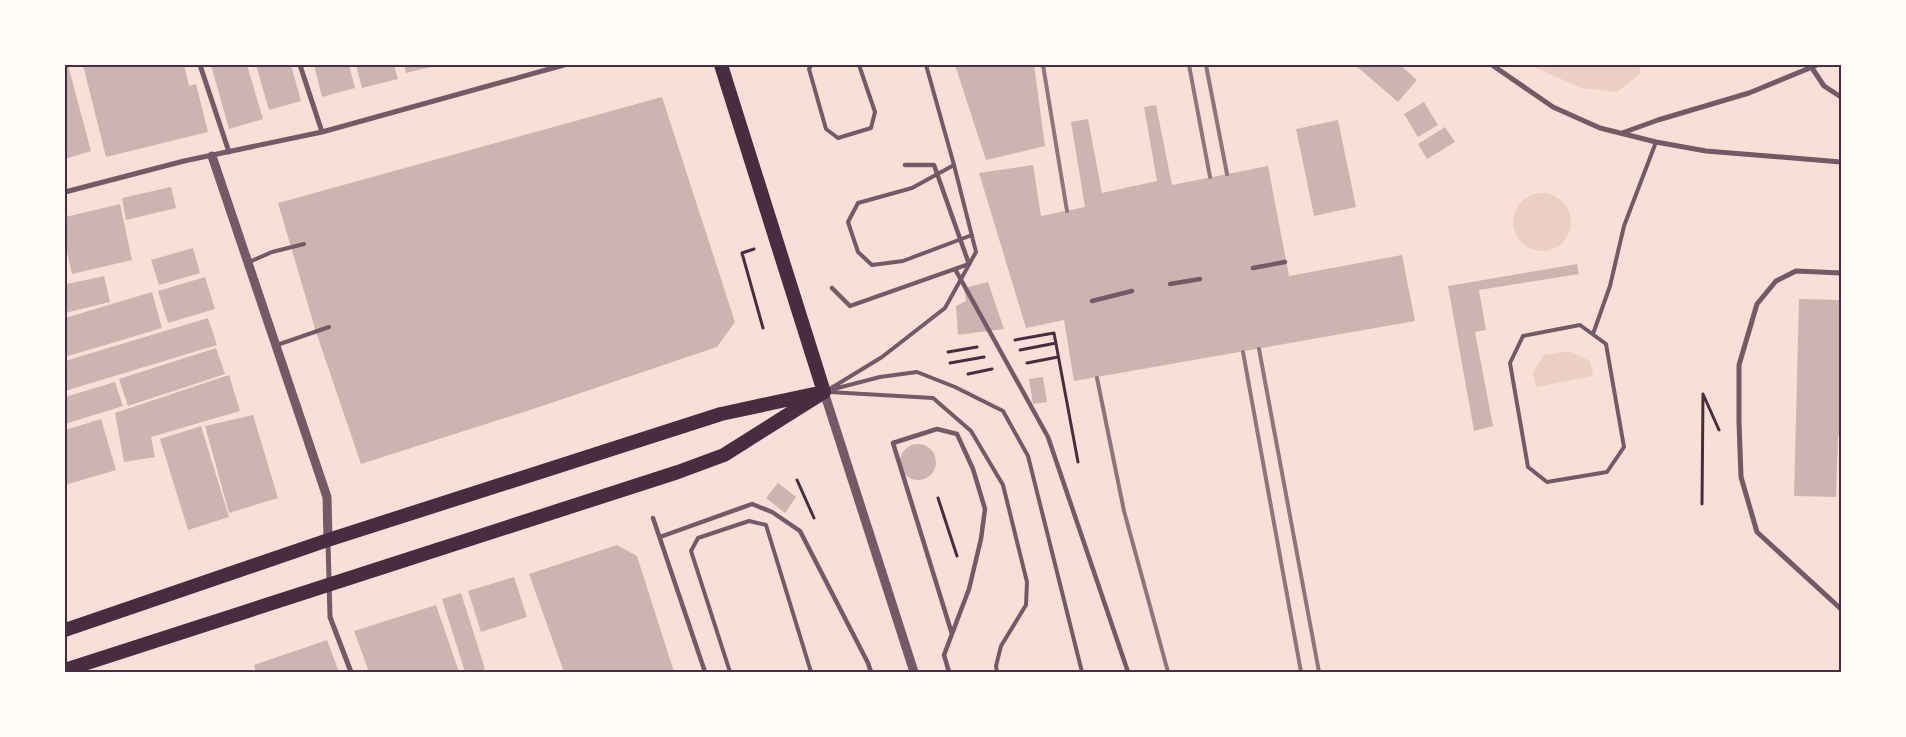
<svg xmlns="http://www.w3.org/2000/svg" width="1906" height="737" font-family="'Noto Serif',serif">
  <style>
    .green { fill: #ebcfc5 }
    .building { fill: #ccb4b1 }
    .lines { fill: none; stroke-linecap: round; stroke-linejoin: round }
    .path { stroke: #4a2c40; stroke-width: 3 }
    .service { stroke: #755966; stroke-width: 4 }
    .pedestrian { stroke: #755966; stroke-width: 4.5 }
    .minor { stroke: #755966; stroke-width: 5 }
    .tertiary { stroke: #755966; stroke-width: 9 }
    .trunk { stroke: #4a2c40; stroke-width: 14 }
    .rail { stroke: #8f747c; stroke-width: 4 }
    .neatline { fill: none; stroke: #4a2c40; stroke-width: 2 }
  </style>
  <rect width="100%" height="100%" fill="#f7e1d7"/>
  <!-- green -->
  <path class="green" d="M1530,65h110v9l-23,18 -36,-4z
    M1513 222a29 29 0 1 1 58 0a29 29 0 1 1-58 0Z
    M1569,351l21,10 3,15 -57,11 -3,-15 11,-17z"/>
  <!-- building -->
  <path class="building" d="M65,65h3l23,86 -26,8z
    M83,65h101l5,21 7,-2 12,48 -102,25z
    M211,65h36l16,54 -34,10z
    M256,65h35l10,36 -32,9z
    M314,65h35l6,23 -33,9z
    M356,65h38l4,14 -36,9z
    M404,65h31v1l-29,7z
    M955,65h79l11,81 -59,14z
    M1355,65h45l17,15 -19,22z
    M662,97l73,225 -18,25 -175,59 -181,58 -45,-132 -38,-129z
    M1424,102l14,23 -20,12 -14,-23z
    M1156,105l16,80 96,-19 21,110 113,-21 13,66 -341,60 -10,-61 -38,8 -47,-155 54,-8 8,51 44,-9 -14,-85 17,-3 14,74 55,-12 -13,-74z
    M1338,120l18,87 -42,9 -18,-87z
    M1445,127l10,15 -28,17 -9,-15z
    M171,187l5,21 -50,12 -4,-22z
    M120,204l12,56 -60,14 -7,-31v-26z
    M193,248l7,25 -41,12 -8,-25z
    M1577,264l2,10 -100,16 7,40 -11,2 18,94 -19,5 -26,-145z
    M104,276l6,26 -45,11v-34l2,5z
    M205,277l10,32 -47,14 -10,-32z
    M988,282l16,47 -46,6 -2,-29 10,-5 -2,-13z
    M152,292l10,36 -97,29v-39z
    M1799,299l42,1 -2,101h2v35h-3l-2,61 -42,-1z
    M208,318l9,27 -152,46v-30z
    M216,348l9,26 -97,32 -9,-27z
    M229,375l11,36 -89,26 4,20 -31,5 -9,-49z
    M1043,377l4,25 -14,2 -4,-25z
    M115,382l8,24 -58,18v-27z
    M253,415l25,83 -49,15 -24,-87z
    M101,419l15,51 -51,15v-55z
    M201,426l28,91 -41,13 -28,-91z
    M900 462a18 18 0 1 1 36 0a18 18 0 1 1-36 0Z
    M778,483l18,14 -11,16 -19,-15z
    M617,545l20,11 37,116h-110l-35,-98z
    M514,577l13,40 -46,15 -13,-41z
    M461,593l24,76 -8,3h-12l-23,-73z
    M436,605l23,67h-90l-15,-41z
    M327,640l12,32h-83l-2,-7z"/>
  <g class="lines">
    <!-- path -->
    <path class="path" d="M754,249l-12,4 21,75
      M1015,340l39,-7 24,129
      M1020,350l36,-7
      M948,352l29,-5
      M950,363l34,-6
      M1027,363l31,-6
      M968,374l24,-5
      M797,480l17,38
      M938,498l19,58
      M1702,504l1,-110 16,36"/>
    <!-- service -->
    <path class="service" d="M811,65l-2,4 17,60 12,9 33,-10 4,-16 -16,-47
      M926,65l28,100 -42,23 -54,15 -10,19 10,30 14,13 31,-4 69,-26
      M249,262l23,-10 32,-8
      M1580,325l26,19 18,103 -17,25 -60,10 -19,-15 -18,-104 13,-27z
      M1593,334l17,-48 14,-60 32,-84
      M277,345l52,-18
      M828,390l54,-33 63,-49 31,-56 -22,-87
      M826,391l54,-14 37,-5 38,15 48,24 25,45 54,216
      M829,392l104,6 38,33 32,54 24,97 -1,23 -25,41 -5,20 1,6
      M730,672l-39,-121 7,-13 51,-17 17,4 45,147"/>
    <!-- pedestrian -->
    <path class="pedestrian" d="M1253,268l32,-6
      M955,269l93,168 80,235
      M1170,284l30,-5
      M832,288l18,18 119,-42 -35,-99h-29
      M1092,301l40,-10
      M653,518l52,154
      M660,537l92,-33 20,8 28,19 68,132 3,9
      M949,672l-5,-17 25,-66 12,-50 4,-30 -12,-40 -16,-35 -20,-5 -44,14 59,191"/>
    <!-- minor -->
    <path class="minor" d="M200,65l29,87
      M300,65l22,67
      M1492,65l61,42 47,21 56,14 50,9 135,11
      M1812,68l12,18 17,11
      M1622,133l36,-13 91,-27 68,-28
      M65,192l119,-31 138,-29 242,-67
      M1841,273l-45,-2 -20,10 -19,23 -18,61v57l2,55 16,55 84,77
      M328,542l2,75 21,55"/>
    <!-- tertiary -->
    <path class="tertiary" d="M212,156l115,341 1,43
      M824,392l90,280"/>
    <!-- trunk -->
    <path class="trunk" d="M721,65l103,327
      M65,630l263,-90 393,-126 93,-20
      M65,670l613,-198 46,-17 100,-63"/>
    <!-- rail -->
    <path class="rail" d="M1043,65l24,146
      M1189,65l21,112
      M1206,65l21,109
      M1259,349l60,323
      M1243,352l58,320
      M1097,378l27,133 44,161"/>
  </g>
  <!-- border -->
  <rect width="1906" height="737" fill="none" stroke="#fffaf5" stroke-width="132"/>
  <rect x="66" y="66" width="1774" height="605" class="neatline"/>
</svg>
